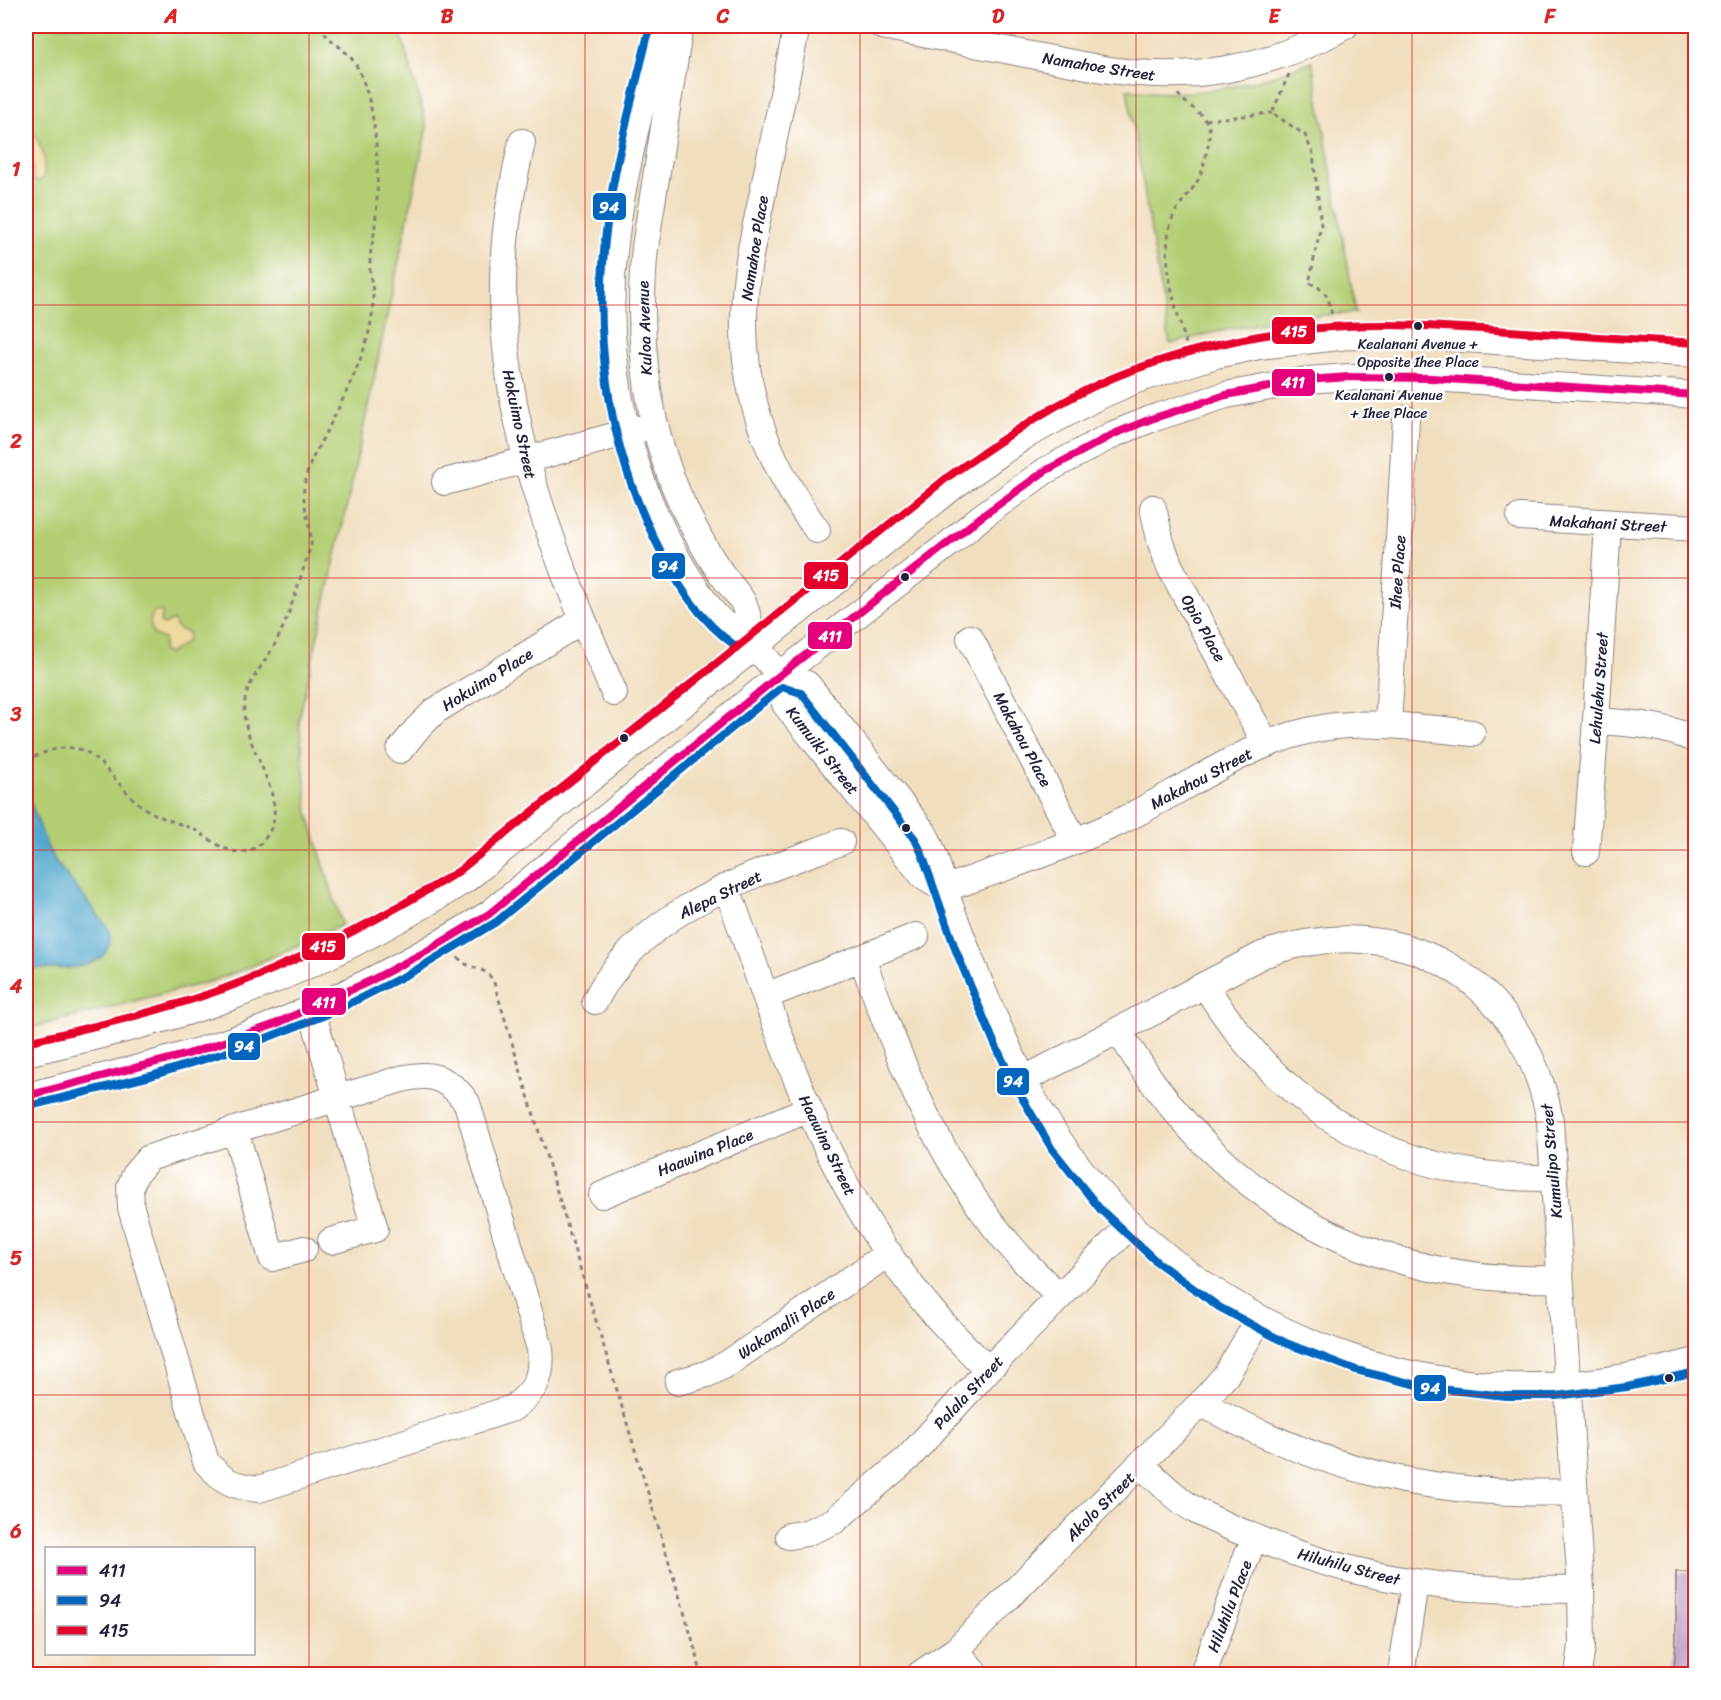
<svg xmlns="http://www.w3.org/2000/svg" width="1721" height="1700" font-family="Sriracha,sans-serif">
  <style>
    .green { fill: #b3cd72; stroke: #6a7856; stroke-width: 1.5 }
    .sand { fill: #eeda9e; stroke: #887e6c; stroke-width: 1.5 }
    .water { fill: #52a8ce; stroke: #3a6584; stroke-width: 1.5 }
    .building { fill: #bc9ac5 }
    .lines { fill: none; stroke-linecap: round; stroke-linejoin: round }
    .minor-casing { stroke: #8a807c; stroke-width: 28 }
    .path { stroke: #8a807c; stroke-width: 3; stroke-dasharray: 4.5 4.5; stroke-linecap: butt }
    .minor { stroke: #fff; stroke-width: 26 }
    .bus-1-casing { stroke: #fff; stroke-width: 12 }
    .bus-2-casing { stroke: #fff; stroke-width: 12 }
    .bus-3-casing { stroke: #fff; stroke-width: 12 }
    .bus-1 { stroke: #e5007d; stroke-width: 8 }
    .bus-2 { stroke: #0065bd; stroke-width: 8 }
    .bus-3 { stroke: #e4002b; stroke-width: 8 }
    .grid { fill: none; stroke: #d62828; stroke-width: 1.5; stroke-opacity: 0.55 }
    .bus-dot { fill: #22223b; stroke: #fff; stroke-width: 2 }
    .labels { text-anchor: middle; stroke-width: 5; stroke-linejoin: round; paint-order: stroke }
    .bus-label { font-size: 14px; fill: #22223b; stroke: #fff }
    .street-label { font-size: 16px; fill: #22223b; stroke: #fff }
    .line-badge { stroke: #fff; stroke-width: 2 }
    .badge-label { font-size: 16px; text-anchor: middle; font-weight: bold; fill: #fff }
    .neatline { fill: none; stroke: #d62828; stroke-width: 2 }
    .grid-label { font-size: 20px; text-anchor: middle; font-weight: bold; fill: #d62828 }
  </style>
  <rect width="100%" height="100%" fill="#fff"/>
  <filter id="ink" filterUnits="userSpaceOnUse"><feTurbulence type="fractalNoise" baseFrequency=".0167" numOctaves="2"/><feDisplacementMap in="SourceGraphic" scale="12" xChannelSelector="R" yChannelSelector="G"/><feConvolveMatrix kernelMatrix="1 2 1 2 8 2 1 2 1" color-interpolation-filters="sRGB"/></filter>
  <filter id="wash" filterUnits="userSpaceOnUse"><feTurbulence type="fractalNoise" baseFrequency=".008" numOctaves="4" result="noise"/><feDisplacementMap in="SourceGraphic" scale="24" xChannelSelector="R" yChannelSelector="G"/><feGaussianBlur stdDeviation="1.35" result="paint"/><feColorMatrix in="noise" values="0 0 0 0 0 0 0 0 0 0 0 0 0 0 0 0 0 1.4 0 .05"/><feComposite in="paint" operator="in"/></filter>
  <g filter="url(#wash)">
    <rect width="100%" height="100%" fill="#f1debe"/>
    <!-- green -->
    <path class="green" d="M26,26h373l28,101 -77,365 -51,227 9,94 34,112 -90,41 -40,15 -186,48z
      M1312,61l44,252c-63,2 -125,14 -186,31l-43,-255c61,11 129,-4 185,-28z"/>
    <!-- sand -->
    <path class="sand" d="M26,117c9,21 23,36 17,61l-5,4 -5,-3 -1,-21 -6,-16z
      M160,611l3,3 -3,6 1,4 4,1 8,-5 5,9 11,4 -2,8 -18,13 -6,-2 1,-13 -10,-4c-4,-9 -6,-15 1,-23z"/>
    <!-- water -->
    <path class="water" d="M26,790l21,56 9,16 53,67c10,46 -57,40 -83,39z"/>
    <g id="blocks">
      <!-- building -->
      <path class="building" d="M1676,1572h19v102h-21l2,-35z"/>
    </g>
  </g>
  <g filter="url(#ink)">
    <use href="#blocks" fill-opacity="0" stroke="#8a807c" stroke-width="1.5"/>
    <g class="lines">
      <defs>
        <path id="minor" d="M661,26c-17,71 -38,143 -46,217 -15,131 18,265 99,371 10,13 26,20 39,31 10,9 18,20 27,30
          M680,26l-35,221c-9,93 1,187 44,271 9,18 19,37 32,55 6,9 16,19 22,29 5,10 8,32 11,44
          M797,26c-11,53 -22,107 -33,161 -7,36 -17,72 -19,108 -7,89 20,164 72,235
          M882,26l221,43c89,14 164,0 242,-43
          M522,142c-8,37 -16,74 -18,113 -10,157 49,296 110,438
          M445,482l198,-54
          M1153,508l8,35 9,24 96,177
          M1520,517l176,11
          M970,638l105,203
          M780,675l27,9 117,149c13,23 16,46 25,70 22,59 45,119 74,176 90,180 284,300 484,307 64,2 127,-8 189,-25
          M780,675l5,29 139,173 20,12
          M1596,721c34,2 68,4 100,19
          M1388,725l18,-306
          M400,750l16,-20 19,-19 148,-91
          M1586,852l10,-131 12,-197
          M727,888c32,88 60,178 101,262 29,59 66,118 109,167 16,18 34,35 51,53
          M944,889c57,-20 114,-39 169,-64 70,-33 133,-84 209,-97 49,-8 101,0 150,5
          M862,958c39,108 80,214 159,300 12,13 26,26 38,39
          M1205,985c80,131 195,195 348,193
          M766,996l150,-60
          M595,1001c47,-93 156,-125 246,-159
          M311,1008l64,221 -44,12
          M1119,1031c98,166 246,254 441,248
          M26,1053c67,-16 136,-31 202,-55 84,-30 162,-71 237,-118l490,-395 68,-48 74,-40 39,-17 80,-25 43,-9 88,-10 87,1 262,17
          M1023,1080l239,-125c136,-50 263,23 288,166l31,468 1,57 -4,28
          M26,1096c72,-18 145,-34 215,-59 87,-31 169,-74 248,-123l291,-239 170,-132 31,-26 64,-46 69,-37 37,-15 75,-24 81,-15 42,-3 82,1 265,17
          M235,1130l-86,28 -13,15 -6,14 1,21 75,254c18,20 26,24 53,27l254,-81c22,-17 30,-30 27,-59l-73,-246c-10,-14 -24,-26 -41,-27 -18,-1 -37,7 -54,12 -46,13 -92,28 -137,42l37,128 32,-9
          M602,1195l207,-86
          M678,1382l29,-8 20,-10 162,-111
          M1201,1403c124,68 231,94 373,89
          M1141,1465c17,15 33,32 52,44 21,12 44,21 66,30 107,44 208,55 322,50
          M789,1536l17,-3 28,-12 74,-63 80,-88 143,-146
          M956,1650l20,24
          M920,1674l36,-24 245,-247 25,-28 34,-57
          M1203,1674l51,-137
          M1401,1674l14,-91"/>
      </defs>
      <!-- minor casing -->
      <use href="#minor" class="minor-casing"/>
      <!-- path -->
      <path class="path" d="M1289,74l-17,39 33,22 8,19 8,71 -12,58c19,7 20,16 23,34
        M1178,94c8,12 27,19 31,33 3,10 -6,43 -11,53 -8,15 -23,26 -27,43 -11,37 5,85 15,121
        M1206,120l66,-7
        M26,760c17,-7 38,-17 56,-10 17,6 40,40 56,53 17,15 37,18 57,27 14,8 31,24 49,22 9,-1 17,-8 22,-15 27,-35 -20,-85 -22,-124 -1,-30 21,-48 33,-73 15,-30 23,-63 34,-94 1,-20 -9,-39 -7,-58 3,-25 17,-45 28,-67 11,-21 21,-43 30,-66 7,-20 12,-40 11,-62 -1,-10 -4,-21 -3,-31 0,-13 4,-24 5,-36 5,-47 4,-119 -19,-161 -9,-16 -28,-24 -37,-39
        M458,957c11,15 27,6 36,26l203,672 4,19"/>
      <!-- minor -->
      <use href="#minor" class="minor"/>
      <defs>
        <path id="bus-1" d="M26,1096l162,-42 85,-29 95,-43 61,-32 60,-36 291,-239 201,-158 64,-46 69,-37 37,-15 75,-24 81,-15 42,-3 82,1 265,17"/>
        <path id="bus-2" d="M650,26c-15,63 -33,126 -42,190 -16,111 -3,223 47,324 20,41 43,80 82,107l-61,49
          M29,1106l122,-30 92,-29 90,-35 83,-42 80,-48 286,-235 19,6 114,146 7,15 34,97 37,89 21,44 38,65 48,60 57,53 62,45 67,36 70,27 74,18 76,8h50l71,-9 69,-15"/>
        <path id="bus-3" d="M26,1042c66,-15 133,-30 197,-53 83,-30 161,-72 236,-118l490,-395c58,-40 117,-82 184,-106 69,-25 140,-40 213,-44 50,-3 100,1 150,4 66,5 133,9 200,13"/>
      </defs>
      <!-- bus-1 casing -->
      <use href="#bus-1" class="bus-1-casing"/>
      <!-- bus-2 casing -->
      <use href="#bus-2" class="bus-2-casing"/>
      <!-- bus-3 casing -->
      <use href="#bus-3" class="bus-3-casing"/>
      <!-- bus-1 -->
      <use href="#bus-1" class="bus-1"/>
      <!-- bus-2 -->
      <use href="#bus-2" class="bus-2"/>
      <!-- bus-3 -->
      <use href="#bus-3" class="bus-3"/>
    </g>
  </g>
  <!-- grid -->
  <path class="grid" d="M309,26v1648M585,26v1648M860,26v1648M1136,26v1648M1412,26v1648M26,305h1670M26,578h1670M26,850h1670M26,1122h1670M26,1395h1670"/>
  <!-- markers -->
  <g class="bus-dot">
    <circle cx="1418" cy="326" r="5"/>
    <circle cx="1389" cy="377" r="5"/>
    <circle cx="905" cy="577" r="5"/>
    <circle cx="624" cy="738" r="5"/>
    <circle cx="906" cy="828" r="5"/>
    <circle cx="1669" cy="1378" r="5"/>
  </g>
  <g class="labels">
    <!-- bus labels -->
    <g class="bus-label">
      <text x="1418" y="349">Kealanani Avenue +<tspan x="1418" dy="18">Opposite Ihee Place</tspan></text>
      <text x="1389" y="400">Kealanani Avenue<tspan x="1389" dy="18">+ Ihee Place</tspan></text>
    </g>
    <!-- street labels -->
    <g class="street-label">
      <text transform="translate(1099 66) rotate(9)" y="6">Namahoe Street</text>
      <text transform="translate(754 248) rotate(-81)" y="6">Namahoe Place</text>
      <text transform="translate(644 328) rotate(-92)" y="6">Kuloa Avenue</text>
      <text transform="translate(520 424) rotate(78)" y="6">Hokuimo Street</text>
      <text transform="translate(1608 523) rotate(3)" y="6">Makahani Street</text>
      <text transform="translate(1397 572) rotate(-86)" y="6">Ihee Place</text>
      <text transform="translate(1204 628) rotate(61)" y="6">Opio Place</text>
      <text transform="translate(487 679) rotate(-32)" y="6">Hokuimo Place</text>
      <text transform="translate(1598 688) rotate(-86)" y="6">Lehulehu Street</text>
      <text transform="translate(1023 739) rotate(62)" y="6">Makahou Place</text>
      <text transform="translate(823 750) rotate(52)" y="6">Kumuiki Street</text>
      <text transform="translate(1201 778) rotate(-28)" y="6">Makahou Street</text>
      <text transform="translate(720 894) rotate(-26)" y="6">Alepa Street</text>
      <text transform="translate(828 1145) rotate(64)" y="6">Haawina Street</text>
      <text transform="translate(705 1152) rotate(-22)" y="6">Haawina Place</text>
      <text transform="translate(1551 1161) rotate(-95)" y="6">Kumulipo Street</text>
      <text transform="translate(786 1323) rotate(-34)" y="6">Wakamalii Place</text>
      <text transform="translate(968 1392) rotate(-47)" y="6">Palala Street</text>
      <text transform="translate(1100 1506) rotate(-45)" y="6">Akolo Street</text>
      <text transform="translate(1349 1566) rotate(15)" y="6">Hiluhilu Street</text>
      <text transform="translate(1229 1606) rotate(-69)" y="6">Hiluhilu Place</text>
    </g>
  </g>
  <g class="line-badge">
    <rect x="592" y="192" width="35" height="29" rx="6" fill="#0065bd"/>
    <rect x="1271" y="316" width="45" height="29" rx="6" fill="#e4002b"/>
    <rect x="1271" y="368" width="45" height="29" rx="6" fill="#e5007d"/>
    <rect x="651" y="552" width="35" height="28" rx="6" fill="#0065bd"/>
    <rect x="803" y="561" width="46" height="29" rx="6" fill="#e4002b"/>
    <rect x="807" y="621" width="46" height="29" rx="6" fill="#e5007d"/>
    <rect x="301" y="932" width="45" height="29" rx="6" fill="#e4002b"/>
    <rect x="301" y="987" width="46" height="29" rx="6" fill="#e5007d"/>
    <rect x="227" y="1032" width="34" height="29" rx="6" fill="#0065bd"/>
    <rect x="996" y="1067" width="34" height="29" rx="6" fill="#0065bd"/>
    <rect x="1413" y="1374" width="34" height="28" rx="6" fill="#0065bd"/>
  </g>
  <g class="badge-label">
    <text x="609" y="213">94</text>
    <text x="1294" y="337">415</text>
    <text x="1293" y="388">411</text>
    <text x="668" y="572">94</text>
    <text x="826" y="581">415</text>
    <text x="830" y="642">411</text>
    <text x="323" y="952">415</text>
    <text x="324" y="1008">411</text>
    <text x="244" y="1052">94</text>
    <text x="1013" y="1087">94</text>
    <text x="1430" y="1394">94</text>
  </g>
  <!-- margin -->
  <rect width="1721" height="1700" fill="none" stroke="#fff" stroke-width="66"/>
  <!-- legend -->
  <rect x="45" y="1547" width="210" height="108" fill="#ffffff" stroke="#a7a7b1" stroke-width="1.5"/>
  <rect x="57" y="1566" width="30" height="9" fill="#e5007d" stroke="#a7a7b1" stroke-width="1.5"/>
  <text x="99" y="1577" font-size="18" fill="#22223b">411</text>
  <rect x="57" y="1596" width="30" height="9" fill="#0065bd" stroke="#a7a7b1" stroke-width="1.5"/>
  <text x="99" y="1607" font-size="18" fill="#22223b">94</text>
  <rect x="57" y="1626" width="30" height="9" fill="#e4002b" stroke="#a7a7b1" stroke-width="1.5"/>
  <text x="99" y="1637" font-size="18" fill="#22223b">415</text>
  <rect x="33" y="33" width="1655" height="1634" class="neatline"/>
  <g class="grid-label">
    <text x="171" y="23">A</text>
    <text x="447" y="23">B</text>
    <text x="723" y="23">C</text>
    <text x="998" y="23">D</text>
    <text x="1274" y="23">E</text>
    <text x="1550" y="23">F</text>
    <text x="16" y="176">1</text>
    <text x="16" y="448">2</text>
    <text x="16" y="721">3</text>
    <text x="16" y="993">4</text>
    <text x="16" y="1265">5</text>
    <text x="16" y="1538">6</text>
  </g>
</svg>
